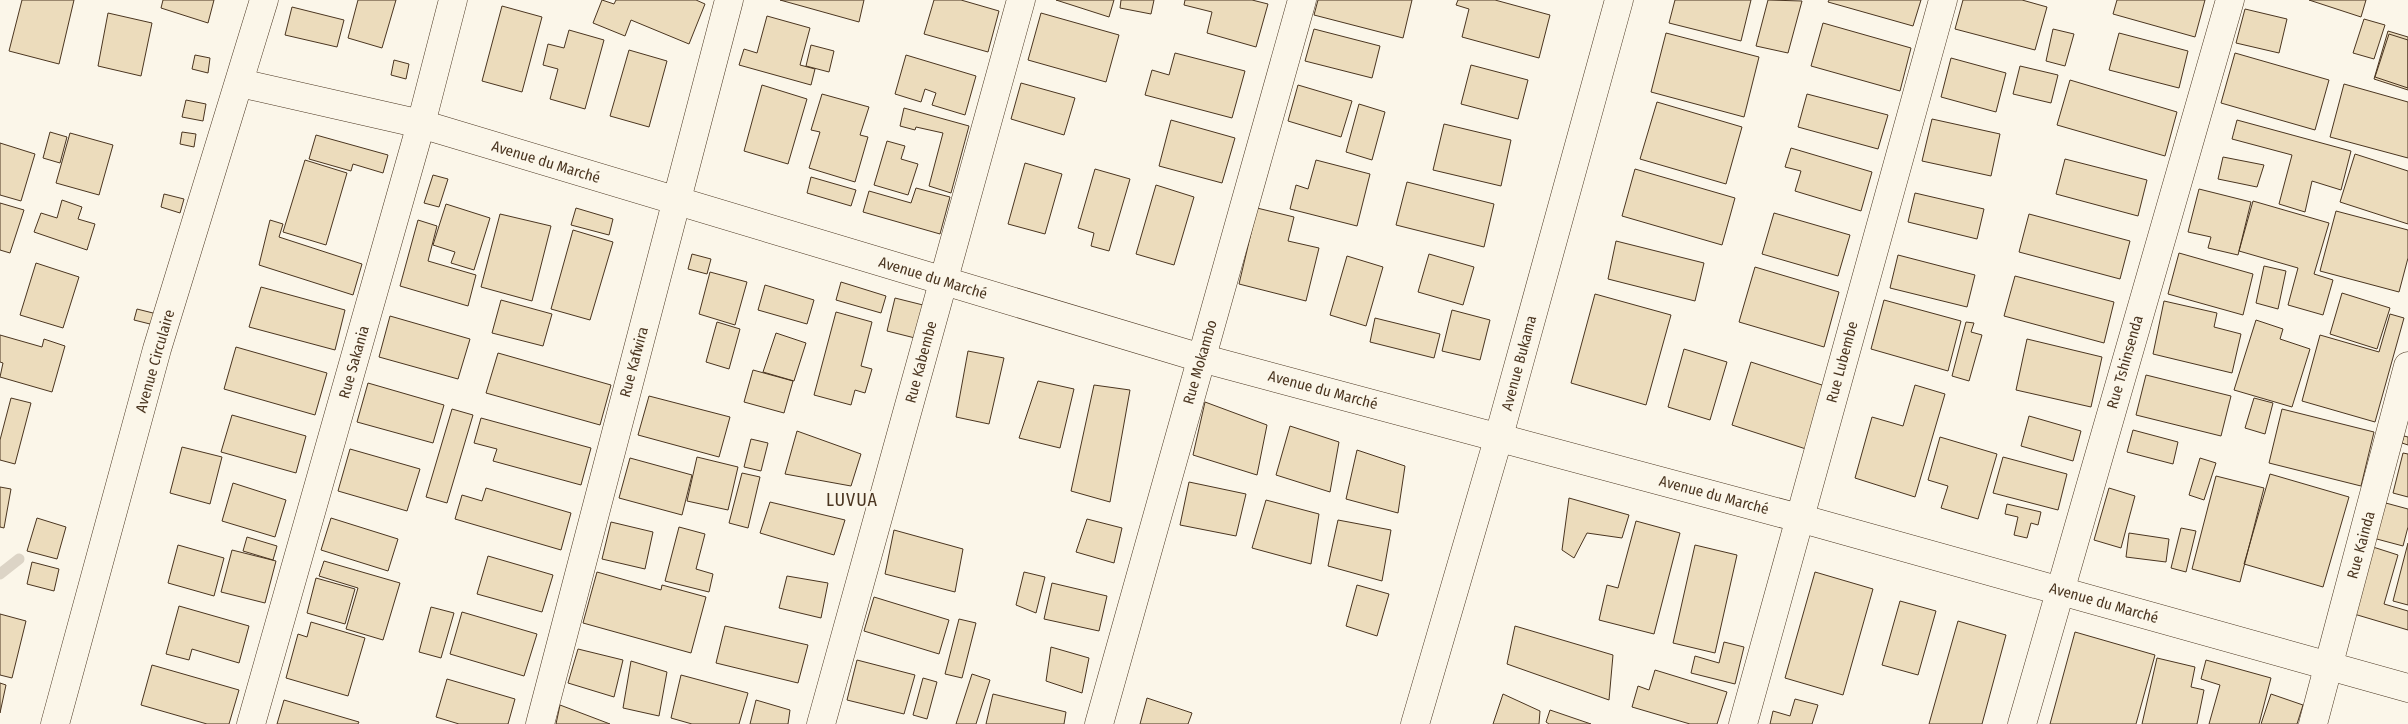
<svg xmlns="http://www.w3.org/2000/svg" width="2408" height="724" font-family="'Fira Sans Condensed',sans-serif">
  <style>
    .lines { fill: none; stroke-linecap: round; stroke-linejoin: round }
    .stream { stroke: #dcd4c6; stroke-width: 11 }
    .building { fill: #ecdcbc; stroke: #4a3520 }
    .minor-casing { stroke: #4a3520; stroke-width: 29 }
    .tertiary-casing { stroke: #4a3520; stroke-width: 29 }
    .minor { stroke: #fbf6e9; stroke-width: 28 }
    .tertiary { stroke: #fbf6e9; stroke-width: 28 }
    .labels { text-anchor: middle; stroke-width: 4; stroke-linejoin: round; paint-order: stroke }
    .street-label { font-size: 15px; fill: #4a3520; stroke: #fbf6e9 }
    .quarter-label { font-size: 18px; letter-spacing: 1px; fill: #4a3520; stroke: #fbf6e9 }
  </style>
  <rect width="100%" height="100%" fill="#fbf6e9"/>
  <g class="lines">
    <!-- stream -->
    <path class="stream" d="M0,574l19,-15"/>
  </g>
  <!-- building -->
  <path class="building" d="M22,0h52l-15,64 -50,-13z
    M163,0h51l-6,23 -47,-15z
    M358,0h38l-14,48 -34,-10z
    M602,0l12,4 2,-4h80l9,4 -16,40 -58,-24 -6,16 -32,-13z
    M780,0h84l-5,22z
    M934,0h27l38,11 -11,41 -64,-18z
    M1056,0h58l-5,17z
    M1121,0h33l-3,14 -31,-6z
    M1185,0h67l16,4 -12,43 -49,-14 5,-21 -28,-7z
    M1318,0h94l-9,38 -89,-23z
    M1458,0h37l55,15 -11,43 -77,-21 7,-28 -13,-4z
    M1675,0h76l-10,41 -72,-18z
    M1768,0l34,1 -14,52 -32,-7z
    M1829,0h92l-8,26 -85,-24z
    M1963,0h59l25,7 -12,43 -80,-21z
    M2117,0h88l-10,37 -82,-23z
    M2309,0h57l-5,17z
    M502,6l40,11 -20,75 -40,-11z
    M292,7l52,13 -7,27 -52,-12z
    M2245,9l42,10 -8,34 -43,-10z
    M108,13l44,10 -11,53 -43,-10z
    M1041,13l78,22 -13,47 -78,-22z
    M767,16l43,12 -10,37 15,4 -4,16 -72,-20 5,-16 13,4z
    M2364,19l21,6 -11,34 -21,-6z
    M1823,23l88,25 -11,43 -89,-25z
    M1314,29l66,17 -8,32 -67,-17z
    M2053,29l21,5 -9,32 -19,-5z
    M569,30l35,10 -19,69 -35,-10 8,-30 -15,-4 5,-21 16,4z
    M2388,31l20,6v53l-34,-11z
    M1666,33l93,24 -15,60 -93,-25z
    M2119,33l69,18 -9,37 -70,-18z
    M2389,34l19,6v48l-33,-11z
    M811,45l23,6 -5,21 -23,-6z
    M629,50l38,11 -18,66 -39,-11z
    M1175,53l70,18 -13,47 -87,-23 7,-25 17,5z
    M2235,53l94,27 -14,50 -94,-27z
    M195,55l15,3 -2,15 -16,-4z
    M906,55l70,21 -11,39 -33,-10 4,-12 -11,-4 -4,13 -26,-8z
    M1951,58l55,15 -10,39 -55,-15z
    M394,60l15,4 -3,15 -15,-4z
    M1471,65l57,15 -10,39 -57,-15z
    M2020,66l38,9 -7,28 -38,-9z
    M2070,80l107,32 -12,44 -108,-31z
    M1021,83l54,15 -11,37 -53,-16z
    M2344,84l64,18v56l-78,-21z
    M762,85l45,14 -19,65 -44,-13z
    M1298,85l54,16 -11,36 -53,-16z
    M822,94l47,13 -9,28 8,2 -13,45 -46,-14 11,-36 -9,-2z
    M1807,94l81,21 -10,34 -80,-22z
    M186,100l20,4 -3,17 -21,-4z
    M1657,102l85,25 -16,57 -86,-25z
    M1359,104l26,8 -13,48 -26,-8z
    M904,108l65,18 -18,67 -22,-7 14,-53 -27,-6 -1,3 -15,-4z
    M1932,119l68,15 -9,42 -69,-15z
    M1171,120l64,18 -13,45 -63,-17z
    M2237,120l114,31 -10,39 -29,-9 -7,31 -26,-8 13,-49 -60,-16z
    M1444,124l67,16 -10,46 -68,-16z
    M50,132l17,5 -7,26 -17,-5z
    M182,132l14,2 -2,13 -14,-3z
    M70,133l43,12 -14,50 -43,-12z
    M316,135l72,20 -5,18 -30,-9 -2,7 -42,-12z
    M887,141l18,5 -4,13 17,5 -10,31 -34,-10z
    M0,143l35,11 -14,47 -21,-6z
    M1791,148l81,24 -11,39 -66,-20 6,-20 -16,-4z
    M2355,154l53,17v53l-68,-22z
    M2223,157l41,8 -7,22 -39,-8z
    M2065,159l82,21 -9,36 -82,-22z
    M305,160l42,13 -21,72 -43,-13z
    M1316,160l54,14 -13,52 -67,-17 6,-24 12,4z
    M1025,163l37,11 -17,60 -37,-10z
    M1095,169l35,10 -21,72 -18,-5 3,-13 -16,-5z
    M1635,169l100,29 -13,47 -100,-29z
    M433,175l15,4 -9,28 -15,-4z
    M811,177l45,13 -5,16 -44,-13z
    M1407,182l87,22 -10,43 -88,-22z
    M1156,185l38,12 -20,68 -38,-11z
    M916,188l34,9 -10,37 -77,-22 6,-21 42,12z
    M2199,189l52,13 -13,53 -30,-7 3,-11 -23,-5z
    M1915,193l69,16 -7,30 -69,-17z
    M164,194l20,5 -4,14 -19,-6z
    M62,200l20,7 -4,12 17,5 -8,26 -53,-18 7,-19 16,5z
    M2253,201l76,22 -15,51 19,6 -10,35 -35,-10 10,-37 -59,-17z
    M0,203l24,7 -14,43 -10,-3z
    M446,204l44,14 -16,52 -23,-7 4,-11 -22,-7z
    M576,208l37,11 -4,16 -38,-10z
    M1257,208l37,9 -6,24 31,7 -13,53 -67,-17z
    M2336,211l72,19v28l-9,34 -79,-21z
    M1774,213l76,22 -12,41 -76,-22z
    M500,214l51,12 -19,75 -51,-14z
    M2029,214l101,27 -10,38 -101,-27z
    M270,220l13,4 -4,13 83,27 -9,31 -94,-30z
    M418,220l19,6 -9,35 48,14 -8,31 -68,-20z
    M573,230l40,12 -23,78 -39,-11z
    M1616,241l88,22 -9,38 -87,-22z
    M2179,253l74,21 -10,41 -75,-21z
    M692,254l19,5 -4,15 -19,-5z
    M1429,254l45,13 -11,38 -45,-13z
    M1898,255l77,20 -8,32 -77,-19z
    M1347,256l36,11 -17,59 -36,-11z
    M36,263l43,14 -16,51 -43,-13z
    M2264,266l22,5 -8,38 -22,-6z
    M1755,267l84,25 -15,55 -85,-25z
    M710,272l37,10 -12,43 -36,-11z
    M2015,276l99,26 -10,41 -100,-27z
    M841,282l45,14 -5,17 -45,-13z
    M765,285l49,15 -7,24 -49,-14z
    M261,287l84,23 -10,40 -86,-23z
    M2342,293l48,15 -13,41 -47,-15z
    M1595,294l76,21 -25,90 -75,-22z
    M895,298l32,8 -8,33 -32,-8z
    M501,300l51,14 -9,32 -51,-13z
    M1884,300l77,21 -13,50 -77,-22z
    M2164,301l53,12 -3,14 27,7 -9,39 -79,-19z
    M137,309l20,5 -3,11 -20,-5z
    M1452,310l38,10 -10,40 -38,-9z
    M836,312l36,10 -11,44 11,3 -7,24 -10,-3 -4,15 -37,-10z
    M2390,314l14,4 -29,104 -73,-21 18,-66 59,17z
    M390,316l80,23 -12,40 -79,-22z
    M1375,318l65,16 -6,24 -64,-16z
    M2256,320l27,9 -3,10 30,10 -18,58 -58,-17z
    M717,322l23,7 -11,40 -23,-7z
    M1966,322l8,1 -3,9 11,3 -13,46 -17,-5z
    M776,333l30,10 -12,38 -31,-9z
    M0,335l42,12 2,-8 21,7 -13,46 -52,-15 3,-14 -3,-1z
    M2027,339l75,18 -11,50 -75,-17z
    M236,347l91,26 -12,42 -91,-26z
    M1684,349l43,13 -17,58 -42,-13z
    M968,351l36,7 -15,66 -33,-7z
    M498,353l113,32 -11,40 -114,-32z
    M1751,362l74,24 -19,63 -74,-24z
    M753,370l40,11 -9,32 -40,-11z
    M2146,375l85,21 -10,40 -85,-21z
    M1038,381l36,8 -14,59 -41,-10z
    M368,383l76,22 -11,38 -76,-21z
    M1094,385l36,5 -20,112 -39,-11z
    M1915,385l30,9 -30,103 -60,-19 17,-61 31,9z
    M649,396l81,21 -11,40 -81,-22z
    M11,398l20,5 -16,61 -15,-4v-20z
    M2254,398l19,5 -8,31 -20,-6z
    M1205,402l62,23 -10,50 -64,-20z
    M452,409l21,6 -26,88 -21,-6z
    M2282,409l92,23 -13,54 -92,-23z
    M232,415l74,21 -10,37 -75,-21z
    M2029,416l52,15 -8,30 -52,-15z
    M481,418l110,30 -10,37 -88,-24 4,-12 -23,-6z
    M1290,426l49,16 -9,50 -54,-17z
    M2133,430l45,12 -5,22 -46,-12z
    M797,431l64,23 -10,32 -66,-12z
    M2404,436l4,1v8l-6,-2z
    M1940,437l57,17 -19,65 -37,-11 7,-22 -20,-6z
    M751,439l17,4 -7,28 -17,-4z
    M182,447l40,10 -12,47 -40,-11z
    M350,449l70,20 -13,42 -69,-20z
    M1357,450l48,16 -7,47 -52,-14z
    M2403,453l5,1v43l-15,-4z
    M697,457l41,10 -10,43 -41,-9z
    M2003,457l64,17 -9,36 -65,-17z
    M630,458l62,17 -10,40 -63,-17z
    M2200,458l16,5 -12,37 -15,-5z
    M742,473l18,4 -12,51 -19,-5z
    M2270,474l79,23 -26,90 -79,-23z
    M2216,476l48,12 -24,94 -48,-13z
    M1189,482l57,12 -10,42 -56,-11z
    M233,483l53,17 -11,37 -53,-16z
    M0,487l11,2 -7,39 -4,-1z
    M486,488l85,25 -10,37 -106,-31 7,-24 20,6z
    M2109,488l26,8 -14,52 -27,-8z
    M1569,498l60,17 -7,23 -35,-5 -13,25 -12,-8z
    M1266,500l53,14 -8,50 -59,-16z
    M770,502l75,18 -11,35 -74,-22z
    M2382,502l26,7v18l-5,19 -30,-8z
    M2007,504l34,8 -3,13 -7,-2 -4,15 -13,-3 4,-18 -13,-3z
    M37,518l29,9 -9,32 -30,-8z
    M331,518l67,21 -10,32 -67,-21z
    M1087,519l35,9 -8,35 -38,-11z
    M1338,520l53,10 -9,51 -54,-15z
    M1636,521l44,12 -26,101 -55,-14 8,-35 11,3z
    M611,522l42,10 -8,37 -43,-10z
    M679,527l26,7 -9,35 17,5 -4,18 -44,-11z
    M2181,528l15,3 -10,41 -15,-4z
    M894,530l69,19 -8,43 -70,-18z
    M2129,533l40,6 -3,23 -40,-5z
    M247,537l30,9 -4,14 -30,-9z
    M2408,543v62l-15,-4z
    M178,545l46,13 -10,38 -46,-13z
    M1695,545l42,10 -22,98 -42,-10z
    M2373,547l25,8 -14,49 24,7v19l-54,-16z
    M232,550l44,11 -11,42 -44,-11z
    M488,556l65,19 -11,37 -65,-18z
    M324,561l76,22 -17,57 -37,-11 12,-41 -39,-12z
    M32,562l27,7 -5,22 -27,-7z
    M597,572l64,18 1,-5 44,12 -15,56 -108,-30z
    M1024,572l21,5 -9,36 -20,-8z
    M1815,572l58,17 -30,106 -58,-17z
    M787,576l41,7 -7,35 -42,-10z
    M316,578l39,11 -10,35 -38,-11z
    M1052,583l55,13 -8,35 -55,-12z
    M1357,585l32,9 -12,42 -31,-10z
    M874,597l75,23 -10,34 -75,-23z
    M1900,601l36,10 -18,64 -36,-10z
    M179,606l70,20 -10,37 -47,-14 -3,11 -23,-6z
    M431,607l23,6 -13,45 -22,-6z
    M462,612l75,22 -13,42 -74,-22z
    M0,614l26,7 -14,57 -12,-3z
    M959,619l17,4 -14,55 -17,-4z
    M1958,621l48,14 -24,89h-53z
    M311,622l54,16 -17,58 -62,-18 12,-44 9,3z
    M725,626l83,19 -10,38 -82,-20z
    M1515,626l98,29 -4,45 -102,-36z
    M2075,632l80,23 -19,69h-86z
    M1724,642l20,5 -9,37 -44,-11 4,-17 24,7z
    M1051,647l38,11 -7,35 -36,-12z
    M578,649l45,11 -9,37 -46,-14z
    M2157,658l38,9 -4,20 13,3 -7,34h-55z
    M857,660l58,15 -11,39 -57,-14z
    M2206,660l65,18 -12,46h-50l11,-39 -19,-6z
    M631,661l36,11 -8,44 -36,-8z
    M152,665l87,25 -10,34h-22l-66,-19z
    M1655,670l72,22 -10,32h-27l-58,-17 6,-21 11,4z
    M972,674l18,6 -14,44h-20z
    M681,675l67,18 -9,31h-47l-21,-6z
    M923,678l14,4 -10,37 -14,-4z
    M447,679l68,20 -7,25h-49l-23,-7z
    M0,683l6,2 -6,28z
    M993,694l73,18 -2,12h-78z
    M1503,694l37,17 -1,13h-46z
    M2271,694l32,11 -6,19h-36z
    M1147,698l45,15 -4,11h-48z
    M1795,699l23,6 -6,19h-42l3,-13 17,5z
    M284,700l75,22 -1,2h-81z
    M756,700l34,10 -2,14h-38z
    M560,705l50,19h-54z
    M1550,710l41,14h-42l-3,-2z"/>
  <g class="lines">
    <defs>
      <path id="minor" d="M55,724l102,-375 107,-349
        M251,724l170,-600 32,-124
        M540,724l189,-724
        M821,724l200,-724
        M1099,724l203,-724
        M1415,724l84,-288 120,-436
        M1743,724l200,-724
        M2022,724l208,-724
        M2313,724l95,-358"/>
      <path id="tertiary" d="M240,83l181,41 780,234 598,160 609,170"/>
    </defs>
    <!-- minor casing -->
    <use href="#minor" class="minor-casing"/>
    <!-- tertiary casing -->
    <use href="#tertiary" class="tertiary-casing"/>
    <!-- minor -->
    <use href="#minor" class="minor"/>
    <!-- tertiary -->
    <use href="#tertiary" class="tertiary"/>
  </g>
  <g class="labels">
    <!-- street labels -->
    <g class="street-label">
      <text transform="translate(546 162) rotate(17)" y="5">Avenue du Marché</text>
      <text transform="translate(933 278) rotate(17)" y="5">Avenue du Marché</text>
      <text transform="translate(155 361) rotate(-74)" y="5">Avenue Circulaire</text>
      <text transform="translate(354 362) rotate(-74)" y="5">Rue Sakania</text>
      <text transform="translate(634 362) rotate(-75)" y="5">Rue Kafwira</text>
      <text transform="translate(921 362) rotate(-75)" y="5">Rue Kabembe</text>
      <text transform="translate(1200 362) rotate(-74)" y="5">Rue Mokambo</text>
      <text transform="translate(1842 362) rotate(-75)" y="5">Rue Lubembe</text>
      <text transform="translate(2125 362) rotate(-74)" y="5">Rue Tshinsenda</text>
      <text transform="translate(1519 363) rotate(-75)" y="5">Avenue Bukama</text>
      <text transform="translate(1323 390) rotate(15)" y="5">Avenue du Marché</text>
      <text transform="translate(1714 495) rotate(15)" y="5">Avenue du Marché</text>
      <text transform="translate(2361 545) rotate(-75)" y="5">Rue Kainda</text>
      <text transform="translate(2104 603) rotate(16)" y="5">Avenue du Marché</text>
    </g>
    <!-- quarter labels -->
    <g class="quarter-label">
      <text x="852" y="506">LUVUA</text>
    </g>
  </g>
</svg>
